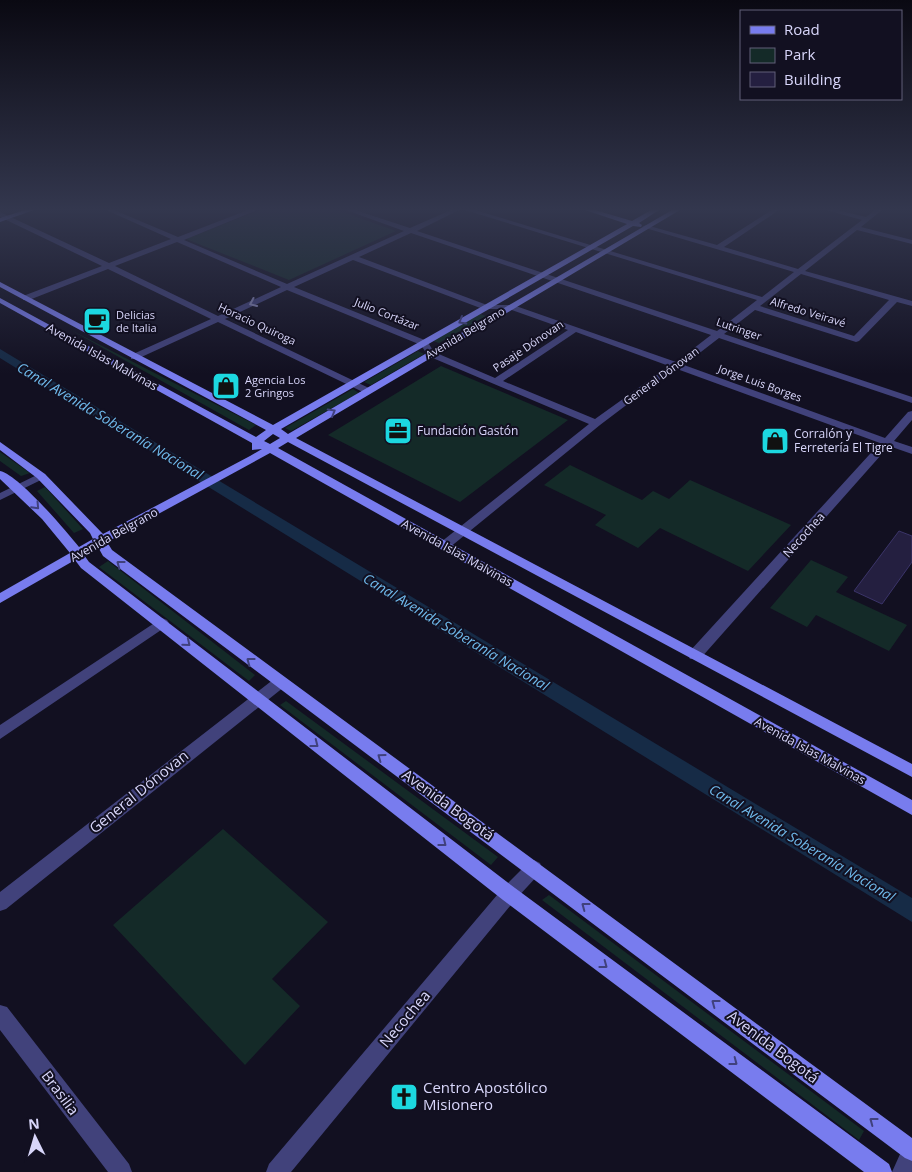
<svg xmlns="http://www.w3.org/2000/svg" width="912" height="1172" font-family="'Open Sans',sans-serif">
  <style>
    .green { fill: #142a28 }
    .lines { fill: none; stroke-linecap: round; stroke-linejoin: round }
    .canal { fill: #162b46; fill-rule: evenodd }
    .building { fill: #241f40; stroke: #3b3469 }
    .street { fill: #41427b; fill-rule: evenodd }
    .secondary { fill: #787cee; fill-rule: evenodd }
    .oneway { stroke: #8585b4 }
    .oneway2 { stroke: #40417d }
    .labels { text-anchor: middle; stroke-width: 4; stroke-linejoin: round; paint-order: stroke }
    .far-street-label { font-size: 11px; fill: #d8d6fa; stroke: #121021 }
    .far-poi-label { font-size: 11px; fill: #d8d6fa; stroke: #121021; text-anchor: start }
    .street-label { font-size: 12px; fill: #d8d6fa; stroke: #121021 }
    .poi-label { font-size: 12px; fill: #d8d6fa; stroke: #121021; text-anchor: start }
    .water-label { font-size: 14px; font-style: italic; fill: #70bbed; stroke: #121021 }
    .near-street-label { font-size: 15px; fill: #d8d6fa; stroke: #121021 }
    .near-poi-label { font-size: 15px; fill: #d8d6fa; stroke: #121021; text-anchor: start }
  </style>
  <rect width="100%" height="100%" fill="#121021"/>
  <!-- green -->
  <path class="green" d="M260,210h77l59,21 -107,49 -103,-41z
    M480,314l6,2 -47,27 -6,-2z
    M69,329l187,96 -7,5z
    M418,351l6,3 -53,31 -7,-3z
    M441,366l127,54 -108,82 -132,-67z
    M353,389l6,4 -68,38 -6,-3z
    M0,452l30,21 -9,3 -21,-15z
    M570,465l72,35 11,-9 16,8 21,-19 101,45 -43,46 -88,-43 -22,20 -43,-23 11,-10 -62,-30z
    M45,487l38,42 -9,4 -37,-42z
    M811,560l37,17 -12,15 71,33 -18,26 -73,-36 -9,12 -37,-19z
    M108,561l147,114 -6,6 -150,-114z
    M286,701l212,156 -7,8 -211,-160z
    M223,829l105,93 -56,57 28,27 -55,59 -132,-140z
    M549,895l315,236 -5,9 -317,-240z"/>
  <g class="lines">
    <!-- canal -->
    <path class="canal" d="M0,349l912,549v24l-912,-564z"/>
  </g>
  <!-- building -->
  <path class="building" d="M899,531l13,5v26l-30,42 -28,-13z"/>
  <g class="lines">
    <!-- street -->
    <path class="street" d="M106,210h8l64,27 70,-27h9l-73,30 103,44 117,-53 -58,-21h9l55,18 41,-18h8l-42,21 300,100 40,-31 -292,-90h10l287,87 32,-25 -152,-45 4,-2 71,20 55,-35h7l-55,37 74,22 64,-49 -36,-10h11l29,7 9,-7h7l-21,17 51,13v4l-55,-14 -52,41 107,30v5l-15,-4 -38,39 -3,1 -101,-32 -31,24 188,63v6l-193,-65 -35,27 201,73 23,-26 4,-1v9l-18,21 18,6v7l-23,-8 -189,213h-10l-2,-4 2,-4 190,-208 -203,-74 -7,3 -70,53 -151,123h-8l-2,-3 2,-3 148,-118 -161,-68 -7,-11 -134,-55 -62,29 146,70v4h-6l-147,-71 -81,37h-6v-4l80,-36 -103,-50 -79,31h-6v-4l79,-30 -102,-49v-5l2,1 107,50 62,-24zM411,233l300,102 -35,27 -163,-57h-26l-128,-48zM177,242l104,45 -63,29 -103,-50zM353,260l130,49h26l59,21 -73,48 -61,-26 -7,-11 -133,-54zM801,274l88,26 -35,36 -94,-30zM576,332l93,34 -74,53 -92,-38z
      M41,473l4,1 1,2 -1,2 -45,22v-7z
      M162,618l5,2 2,3 -2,3 -167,113v-14z
      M279,678l5,1 2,4 -2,4 -278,222 -6,2v-19l274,-213z
      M534,860l6,3 2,5 -2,5 -25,27 -224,272h-25l3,-8 234,-276 25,-25z
      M0,1005l7,2 122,157 3,8h-24l-108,-142z
      M912,1140v32h-20l13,-29z"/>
    <!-- secondary -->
    <path class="secondary" d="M25,210h9l-34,12v-4z
      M585,210h10l37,11 19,-11h8l-20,13 3,2 -1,2 -8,-1 -352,203 7,5 384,-224h8l-384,228 616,326v13l-624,-335 -10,6 634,352v15l-642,-362 -163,89 5,8 800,588v23l-7,-3 -802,-602 -5,-9 -14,8 5,7 426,326 374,276 3,8h-28l-361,-272 -422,-332 -6,-8 -75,43v-10l70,-40 -28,-34 -42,-40v-8c19,4 66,60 79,76l14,-8 -3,-6 -53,-55 -37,-28v-8l45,32 58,60 147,-78 12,-7 -10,1v-7l-252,-140v-5l256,139 10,-7 -266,-143v-5l273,143 354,-201zM273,434l7,4 -10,6 -6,-3z"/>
  </g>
  <!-- one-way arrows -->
  <defs><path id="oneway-chevron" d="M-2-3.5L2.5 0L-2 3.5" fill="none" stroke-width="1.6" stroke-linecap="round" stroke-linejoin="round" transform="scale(1.25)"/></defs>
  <use class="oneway" href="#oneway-chevron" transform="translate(253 303) rotate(156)"/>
  <g class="oneway2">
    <use href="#oneway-chevron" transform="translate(462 321) rotate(150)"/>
    <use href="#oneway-chevron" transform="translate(332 412) rotate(-30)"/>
    <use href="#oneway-chevron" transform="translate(36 506) rotate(47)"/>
    <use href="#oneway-chevron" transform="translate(120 564) rotate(-143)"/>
    <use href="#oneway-chevron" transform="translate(187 643) rotate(39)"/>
    <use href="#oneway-chevron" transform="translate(250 661) rotate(-143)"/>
    <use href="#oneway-chevron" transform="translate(315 744) rotate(38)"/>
    <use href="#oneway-chevron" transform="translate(381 757) rotate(-144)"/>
    <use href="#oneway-chevron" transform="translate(443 843) rotate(38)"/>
    <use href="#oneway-chevron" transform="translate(585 906) rotate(-143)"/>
    <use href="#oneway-chevron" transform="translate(604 965) rotate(37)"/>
    <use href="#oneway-chevron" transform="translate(715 1003) rotate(-143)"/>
    <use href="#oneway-chevron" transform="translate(734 1062) rotate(37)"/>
    <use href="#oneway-chevron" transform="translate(873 1121) rotate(-143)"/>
  </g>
  <!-- sky -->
  <linearGradient id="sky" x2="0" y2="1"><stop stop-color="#0a0912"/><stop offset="0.56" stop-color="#33374e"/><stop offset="1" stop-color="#33374e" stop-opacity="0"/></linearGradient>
  <rect width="912" height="374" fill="url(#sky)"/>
  <!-- icons -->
  <defs>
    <symbol id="cafe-square" viewBox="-11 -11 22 22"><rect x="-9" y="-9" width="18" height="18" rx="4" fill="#1cd8e0" stroke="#121021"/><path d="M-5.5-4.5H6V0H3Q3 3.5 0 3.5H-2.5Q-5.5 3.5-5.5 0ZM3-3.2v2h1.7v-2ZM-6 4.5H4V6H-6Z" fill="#111"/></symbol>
    <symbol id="shop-square" viewBox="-11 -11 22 22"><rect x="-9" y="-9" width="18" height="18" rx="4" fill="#1cd8e0" stroke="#121021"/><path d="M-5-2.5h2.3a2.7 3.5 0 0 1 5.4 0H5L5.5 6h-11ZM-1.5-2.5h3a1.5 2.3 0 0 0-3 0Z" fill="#111"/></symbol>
    <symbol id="office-square" viewBox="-11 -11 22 22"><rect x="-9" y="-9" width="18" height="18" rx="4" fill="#1cd8e0" stroke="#121021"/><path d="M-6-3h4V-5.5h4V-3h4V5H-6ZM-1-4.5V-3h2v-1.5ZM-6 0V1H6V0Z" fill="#111"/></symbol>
    <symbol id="church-square" viewBox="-11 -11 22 22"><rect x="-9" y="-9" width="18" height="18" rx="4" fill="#1cd8e0" stroke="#121021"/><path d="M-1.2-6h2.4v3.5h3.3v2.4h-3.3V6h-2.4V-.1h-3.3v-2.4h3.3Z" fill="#111"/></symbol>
  </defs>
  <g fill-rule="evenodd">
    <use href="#cafe-square" x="81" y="305" width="32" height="32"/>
    <use href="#shop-square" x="210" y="370" width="32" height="32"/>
    <use href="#office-square" x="382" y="415" width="32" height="32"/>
    <use href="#shop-square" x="759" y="425" width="32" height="32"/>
    <use href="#church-square" x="388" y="1081" width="32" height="32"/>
  </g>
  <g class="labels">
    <!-- far-street labels -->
    <g class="far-street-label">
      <text transform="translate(808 312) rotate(17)" y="4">Alfredo Veiravé</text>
      <text transform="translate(387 314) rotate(22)" y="4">Julio Cortázar</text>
      <text transform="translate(257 324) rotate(25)" y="4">Horacio Quiroga</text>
      <text transform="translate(739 329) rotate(19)" y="4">Lutringer</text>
      <text transform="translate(465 333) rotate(-31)" y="4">Avenida Belgrano</text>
      <text transform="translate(528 346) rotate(-34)" y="4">Pasaje Dónovan</text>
      <text transform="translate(661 376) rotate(-36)" y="4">General Dónovan</text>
      <text transform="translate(760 383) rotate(20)" y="4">Jorge Luis Borges</text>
    </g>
    <!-- far-poi labels -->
    <g class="far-poi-label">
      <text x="116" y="319">Delicias<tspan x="116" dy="13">de Italia</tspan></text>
      <text x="245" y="384">Agencia Los<tspan x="245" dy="13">2 Gringos</tspan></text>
    </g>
    <!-- street labels -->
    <g class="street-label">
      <text transform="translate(102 357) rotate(29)" y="4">Avenida Islas Malvinas</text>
      <text transform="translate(114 535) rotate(-29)" y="4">Avenida Belgrano</text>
      <text transform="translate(804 535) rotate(-48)" y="4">Necochea</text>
      <text transform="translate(457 553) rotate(29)" y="4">Avenida Islas Malvinas</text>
      <text transform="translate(810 751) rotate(29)" y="4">Avenida Islas Malvinas</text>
    </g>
    <!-- poi labels -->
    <g class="poi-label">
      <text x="417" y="435">Fundación Gastón</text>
      <text x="794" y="438">Corralón y<tspan x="794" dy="14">Ferretería El Tigre</tspan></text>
    </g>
    <!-- water labels -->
    <g class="water-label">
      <text transform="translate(110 421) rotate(31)" y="5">Canal Avenida Soberanía Nacional</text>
      <text transform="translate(456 632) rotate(31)" y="5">Canal Avenida Soberanía Nacional</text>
      <text transform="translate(802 843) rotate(31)" y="5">Canal Avenida Soberanía Nacional</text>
    </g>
    <!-- near-street labels -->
    <g class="near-street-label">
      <text transform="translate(139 792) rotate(-39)" y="5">General Dónovan</text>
      <text transform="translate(448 805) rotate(36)" y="5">Avenida Bogotá</text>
      <text transform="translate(405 1019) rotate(-50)" y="5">Necochea</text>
      <text transform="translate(773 1047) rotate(37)" y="5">Avenida Bogotá</text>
      <text transform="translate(60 1093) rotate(53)" y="5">Brasilia</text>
    </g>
    <!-- near-poi labels -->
    <g class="near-poi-label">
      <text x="423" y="1093">Centro Apostólico<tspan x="423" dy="17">Misionero</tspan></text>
    </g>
  </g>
  <!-- legend -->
  <rect x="740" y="10" width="162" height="90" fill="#121021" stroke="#615f78"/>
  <rect x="750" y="26" width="25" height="8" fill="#787cee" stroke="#615f78"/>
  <text x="784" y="35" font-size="15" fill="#d8d6fa">Road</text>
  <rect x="750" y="48" width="25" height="15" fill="#142a28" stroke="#615f78"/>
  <text x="784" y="60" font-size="15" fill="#d8d6fa">Park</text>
  <rect x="750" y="72" width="25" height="15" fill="#241f40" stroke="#615f78"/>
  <text x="784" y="85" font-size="15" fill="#d8d6fa">Building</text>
  <!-- north arrow -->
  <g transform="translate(35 1137) rotate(355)" stroke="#121021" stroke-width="4" paint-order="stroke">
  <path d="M0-4L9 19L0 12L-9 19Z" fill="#d8d6fa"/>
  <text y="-8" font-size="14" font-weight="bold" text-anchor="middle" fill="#d8d6fa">N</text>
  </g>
</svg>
